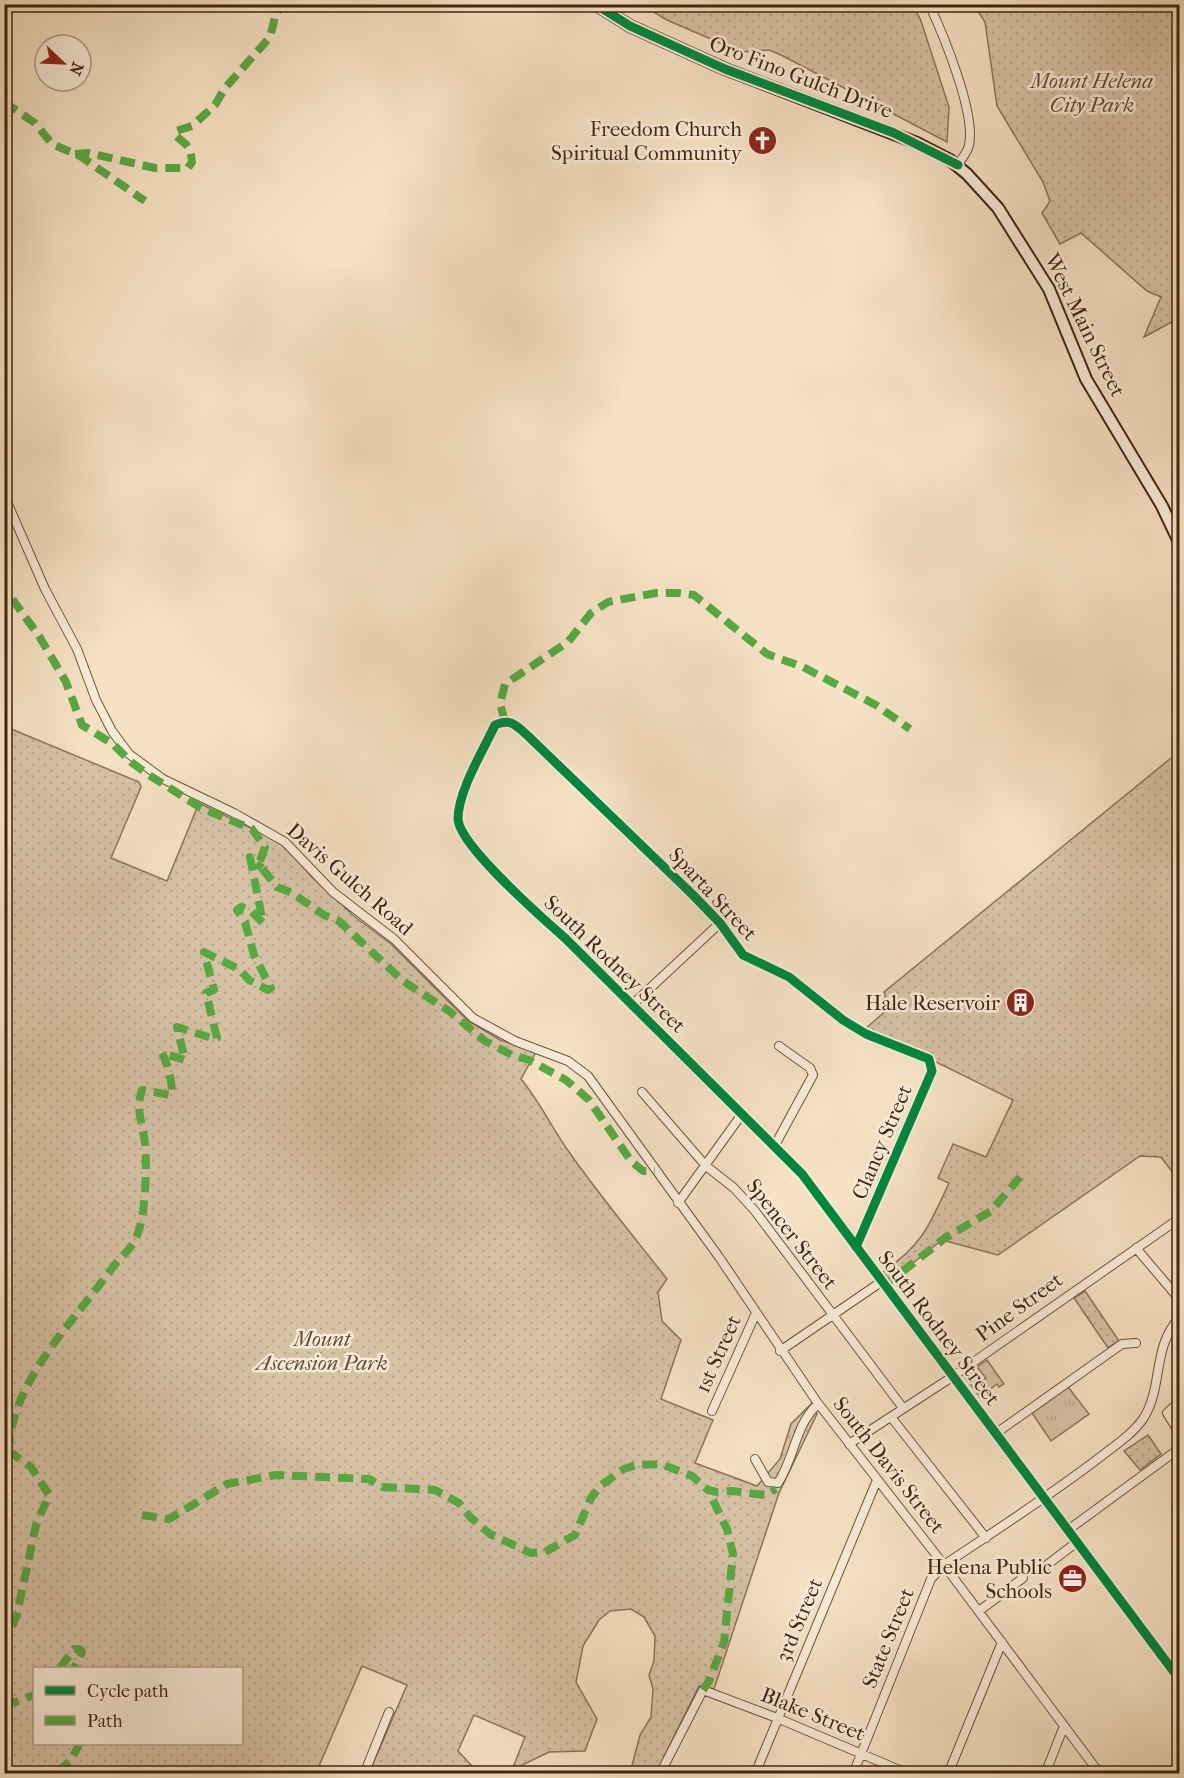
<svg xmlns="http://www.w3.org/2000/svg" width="1184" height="1778" font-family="'IM FELL French Canon',serif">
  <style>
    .grass { fill: url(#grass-tufts); stroke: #8c745b; stroke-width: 1.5 }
    .park { fill: url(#park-dots); stroke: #8c745b; stroke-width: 1.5; fill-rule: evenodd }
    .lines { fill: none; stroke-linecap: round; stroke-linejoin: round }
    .street-casing { stroke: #6e543d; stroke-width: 10 }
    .secondary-casing { stroke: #402510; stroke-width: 14 }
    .street { stroke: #faecd9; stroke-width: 8 }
    .secondary { stroke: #faecd9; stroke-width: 10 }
    .quiet { stroke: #56aa42; stroke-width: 8; stroke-dasharray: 15 8; stroke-linecap: butt }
    .cycleway-casing { stroke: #faecd9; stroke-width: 13 }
    .cycleway { stroke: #00873e; stroke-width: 9 }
    .labels { text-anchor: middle; stroke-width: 5; stroke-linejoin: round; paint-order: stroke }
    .street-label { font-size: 21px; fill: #402510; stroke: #faecd9 }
    .park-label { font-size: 21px; font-style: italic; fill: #664c36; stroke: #faecd9 }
    .poi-label { font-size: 21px; fill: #402510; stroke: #faecd9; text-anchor: end }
  </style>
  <defs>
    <pattern id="grass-tufts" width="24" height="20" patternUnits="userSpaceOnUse" patternTransform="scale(1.5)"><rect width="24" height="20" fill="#d8c2a6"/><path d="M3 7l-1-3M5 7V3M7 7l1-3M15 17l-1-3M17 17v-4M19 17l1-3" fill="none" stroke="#baa78e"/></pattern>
    <pattern id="park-dots" width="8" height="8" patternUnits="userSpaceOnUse" patternTransform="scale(1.5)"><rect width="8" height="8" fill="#d8c2a6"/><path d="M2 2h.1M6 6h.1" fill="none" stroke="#baa78e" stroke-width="1.8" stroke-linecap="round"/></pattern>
  </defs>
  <rect width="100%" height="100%" fill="#f7e2c5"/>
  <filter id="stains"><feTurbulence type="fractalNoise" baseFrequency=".00333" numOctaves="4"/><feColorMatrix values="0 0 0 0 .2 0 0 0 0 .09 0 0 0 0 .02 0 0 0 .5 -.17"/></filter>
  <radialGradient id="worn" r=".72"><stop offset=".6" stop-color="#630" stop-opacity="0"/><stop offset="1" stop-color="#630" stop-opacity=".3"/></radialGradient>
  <!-- grass -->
  <path class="grass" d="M987,1360l17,24 -5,3 -2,-3 -17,13 -16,-21 6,-4 5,9 4,2 7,-5 -9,-11z
    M1068,1387l21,27 -38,27 -19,-28z"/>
  <!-- park -->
  <path class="park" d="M642,5h271l8,16 28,86 -2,35 -166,-87 -12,-5 -28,2 -74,-32z
    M974,5h205v313l-35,19 17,-40 -14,-6 -66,-58 -21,11 -18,-31 8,-12 -7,-19 -46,-76 -12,-84z
    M4,726l135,56 2,5 -30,71 56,23 32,-78 85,41 27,32 44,41 36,27 76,76 33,20 36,12 -15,27c19,23 31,49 48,73 31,44 65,85 98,127l-9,13 4,29 19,19 -20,59 52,21 -18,43 62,23 23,-27 11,-35 21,-21 5,11 -38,79 -65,196 -15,-3 -43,87h-26l10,-38 11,-18 2,-28 -4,-14 5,-14 1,-25 -11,-19 -13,-8 -21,2 -11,9 -16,26 -7,36 21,37 -12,32 -36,1 -37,18 13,-33 -51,-22 -16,36 15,16 -4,6h-100l38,-88 -45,-19 -46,107h-311zM34,1668h208v76h-208z
    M1176,754l4,4 -1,423 -18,-24 -21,-1 -142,99 -56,-15 -52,41 -7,-9c40,-28 46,-46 66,-89l-11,-5 15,-34 33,13 27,-57c-49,-24 -97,-49 -148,-71l23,-20 -4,-17z
    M1085,1291l34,50 -11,7 -34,-50z
    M1148,1435l13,19 -21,16 -16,-19z"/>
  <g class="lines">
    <defs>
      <path id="street" d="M929,4c14,30 47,109 40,141 -1,7 -8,14 -11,20
        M4,495l41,94 32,60 19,51 16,31 17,23 34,25 71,34 51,29 48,50 61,47 79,79 42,23 53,20 20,15 131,181 98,145 127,163 156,209
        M632,1005l88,-82
        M642,1092l64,74 28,22 21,23 148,197
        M774,1147l39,-72 -3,-7 -31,-22
        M678,1203l64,-89
        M856,1247l76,-176 -3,-12 -63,-25 -23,-14 -54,-43 -46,-22 -23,-32 -28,-29 -164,-158c-12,-11 -17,-18 -33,-11 -12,26 -37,66 -37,94 1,27 87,101 109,121l235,234 378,506
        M1136,1248l44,52
        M780,1351l101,-69
        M1180,1401l-13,12 13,21
        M712,1411l44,-98
        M891,1417l95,121
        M995,1434l127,-90 14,-1
        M849,1444l103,-67 228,-159
        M755,1459l13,23 10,1c17,-26 17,-58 40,-79
        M1068,1530l112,-82
        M1039,1571l38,-29
        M979,1611l44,-33
        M478,1773l2,1
        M364,1774l25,-62
        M660,1774l43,-84 74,28 132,56
        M755,1774l122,-294
        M853,1774l78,-195 13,-14c51,-34 102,-67 151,-104 16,-13 36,-25 48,-42 21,-32 8,-71 37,-102
        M948,1774l54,-132
        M1045,1774l19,-48"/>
      <path id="secondary" d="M595,4l35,22 95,43 192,74 33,17 17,14 31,34 51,81 37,90 76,127 18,38"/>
    </defs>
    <!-- street casing -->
    <use href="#street" class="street-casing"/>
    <!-- secondary casing -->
    <use href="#secondary" class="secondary-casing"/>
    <!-- street -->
    <use href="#street" class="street"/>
    <!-- secondary -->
    <use href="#secondary" class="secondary"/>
    <!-- quiet -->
    <path class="quiet" d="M4,102l31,21 17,21 28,12 65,45
      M75,154l13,-1 67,15h33l4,-6c-2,-18 -5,-16 -17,-27l1,-4 16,-5 23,-21 10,-17 45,-51 6,-24 8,-9
      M4,577l9,23 26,36 27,46 16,43 31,19 18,18 18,13 52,33 51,21 13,18 -5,14 2,7 15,19 15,6 32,22 15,6 64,60 46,30 36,30 27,14 17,5 37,20 23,20 42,61 12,10h12
      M505,721l-5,-17 5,-20 63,-42 23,-29 17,-11 48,-9h22l16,2 73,59 36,13 73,38 34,24
      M884,1286l61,-48 46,-27 29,-34
      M9,1451c1,-69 66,-131 104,-184 8,-10 18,-18 23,-29 10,-20 11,-72 9,-95 -2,-18 -10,-34 -3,-53l29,5c3,-9 -4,-33 -9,-42l23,7 -8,-33 38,12 2,-1 -11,-45 8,-3 -10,-38 35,17 10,11 19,10 3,-2 -17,-33 -9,-33 -8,-12 4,-3 10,4 12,12 -13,-66 12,11
      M142,1515l27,4 58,-35 49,-9 93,4 13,8 53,3 24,13 11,14 20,17 41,19 14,-1 30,-17 16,-37 9,-12 24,-17 12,-4 25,-1 31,12 16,14 9,2 15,-1 33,4 11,-6
      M4,1648l13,-34 19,-89 13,-30 -18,-28 -22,-16
      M60,1668l14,-19h5l3,3 -8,16
      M703,1690l6,-9 15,-39 9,-88 -6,-25 -19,-39
      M4,1700l11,2 19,-7
      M58,1772l14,-13 7,-15
      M43,1774h30"/>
    <defs>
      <path id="cycleway" d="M595,4l35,22 95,43 169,64 64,32
        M856,1247l76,-176 -3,-12 -63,-25 -23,-14 -54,-43 -46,-22 -23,-32 -28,-29 -164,-158c-12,-11 -17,-18 -33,-11 -12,26 -37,66 -37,94 1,27 87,101 109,121l235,234 378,506"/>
    </defs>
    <!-- cycleway casing -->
    <use href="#cycleway" class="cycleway-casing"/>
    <!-- cycleway -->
    <use href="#cycleway" class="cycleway"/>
  </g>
  <!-- icons -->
  <defs>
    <symbol id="church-disc" viewBox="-11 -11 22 22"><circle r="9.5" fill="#8f2418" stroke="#faecd9"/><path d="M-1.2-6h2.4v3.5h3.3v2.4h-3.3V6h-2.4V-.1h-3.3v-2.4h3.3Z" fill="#fff"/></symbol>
    <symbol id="building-disc" viewBox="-11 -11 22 22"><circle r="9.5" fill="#8f2418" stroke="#faecd9"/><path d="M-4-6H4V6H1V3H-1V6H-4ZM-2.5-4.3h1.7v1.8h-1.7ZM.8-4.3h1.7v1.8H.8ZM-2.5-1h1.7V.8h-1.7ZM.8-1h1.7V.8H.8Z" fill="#fff"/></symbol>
    <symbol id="office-disc" viewBox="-11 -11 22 22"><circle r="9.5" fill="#8f2418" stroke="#faecd9"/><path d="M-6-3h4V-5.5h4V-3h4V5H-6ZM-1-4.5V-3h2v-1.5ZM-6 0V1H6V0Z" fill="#fff"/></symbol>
  </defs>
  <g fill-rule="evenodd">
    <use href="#church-disc" x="746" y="124" width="33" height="33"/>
    <use href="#building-disc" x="1004" y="986" width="33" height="33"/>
    <use href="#office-disc" x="1056" y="1562" width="33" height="33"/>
  </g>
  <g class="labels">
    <!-- street labels -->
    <g class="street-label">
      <text transform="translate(801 77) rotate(21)" y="7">Oro Fino Gulch Drive</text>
      <text transform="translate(1085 325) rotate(64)" y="7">West Main Street</text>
      <text transform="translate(350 879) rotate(41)" y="7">Davis Gulch Road</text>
      <text transform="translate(713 894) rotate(47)" y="7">Sparta Street</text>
      <text transform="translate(615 964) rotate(44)" y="7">South Rodney Street</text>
      <text transform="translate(882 1142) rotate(-67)" y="7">Clancy Street</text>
      <text transform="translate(792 1234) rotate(52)" y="7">Spencer Street</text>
      <text transform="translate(1019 1307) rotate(-36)" y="7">Pine Street</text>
      <text transform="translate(939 1328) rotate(53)" y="7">South Rodney Street</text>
      <text transform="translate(718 1354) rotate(-66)" y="7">1st Street</text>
      <text transform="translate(889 1465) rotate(52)" y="7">South Davis Street</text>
      <text transform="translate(799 1620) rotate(-67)" y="7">3rd Street</text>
      <text transform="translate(888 1638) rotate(-68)" y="7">State Street</text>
      <text transform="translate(813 1714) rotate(22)" y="7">Blake Street</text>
    </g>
    <!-- park labels -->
    <g class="park-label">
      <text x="1092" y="88">Mount Helena<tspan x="1092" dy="24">City Park</tspan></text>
      <text x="322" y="1346">Mount<tspan x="322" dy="24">Ascension Park</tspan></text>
    </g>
    <!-- poi labels -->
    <g class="poi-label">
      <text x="742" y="136">Freedom Church<tspan x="742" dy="24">Spiritual Community</tspan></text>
      <text x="1000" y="1010">Hale Reservoir</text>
      <text x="1052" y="1574">Helena Public<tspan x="1052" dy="24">Schools</tspan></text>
    </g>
  </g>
  <!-- margin -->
  <rect width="1184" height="1778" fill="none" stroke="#f7e2c5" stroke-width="24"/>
  <rect x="6" y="6" width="1172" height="1766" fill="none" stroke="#402510" stroke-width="3"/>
  <rect x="12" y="12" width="1160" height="1754" fill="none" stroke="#402510" stroke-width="1.5"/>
  <!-- legend -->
  <rect x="33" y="1667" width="210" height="78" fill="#faecd9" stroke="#b09c89" stroke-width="1.5"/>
  <rect x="45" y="1686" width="30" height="9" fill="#00873e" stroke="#b09c89" stroke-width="1.5"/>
  <text x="87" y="1697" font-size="18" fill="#402510">Cycle path</text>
  <rect x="45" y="1716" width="30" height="9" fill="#56aa42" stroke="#b09c89" stroke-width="1.5"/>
  <text x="87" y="1727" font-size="18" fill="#402510">Path</text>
  <!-- north arrow -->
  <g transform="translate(63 63) rotate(113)"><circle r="28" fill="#faecd9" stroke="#b09c89" stroke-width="1.5"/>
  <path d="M0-4.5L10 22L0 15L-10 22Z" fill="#8f2418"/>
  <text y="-9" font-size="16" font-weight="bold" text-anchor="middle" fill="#402510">N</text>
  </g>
  <rect width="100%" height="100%" filter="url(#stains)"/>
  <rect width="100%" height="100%" fill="url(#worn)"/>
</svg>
